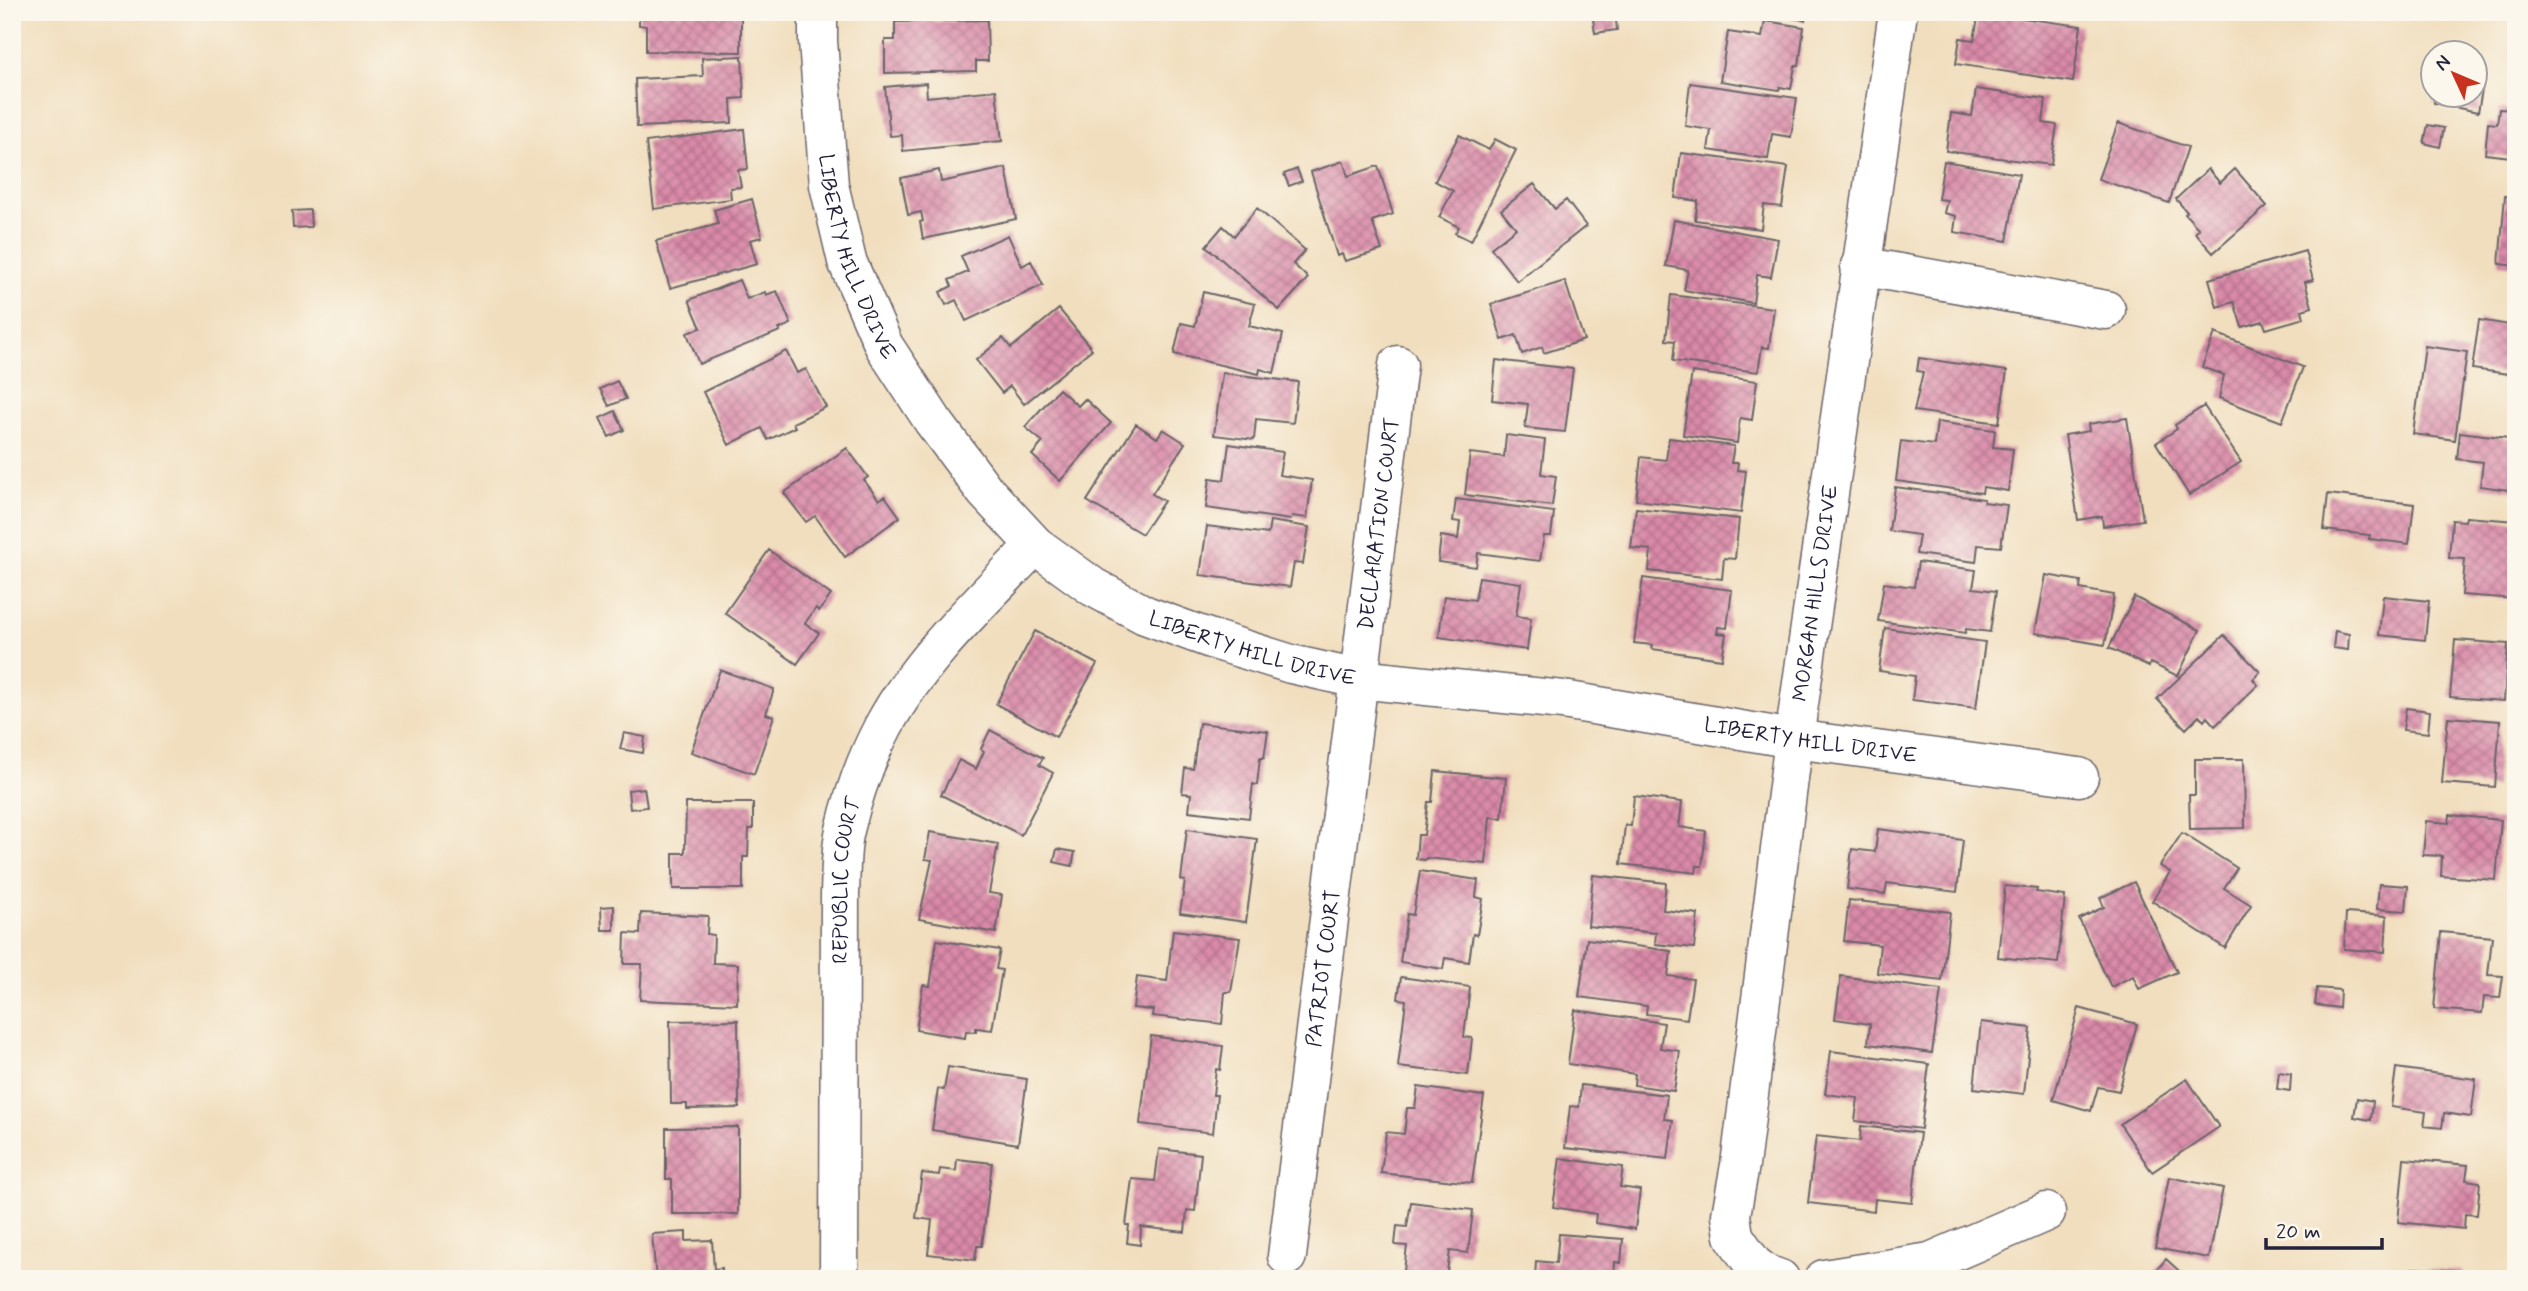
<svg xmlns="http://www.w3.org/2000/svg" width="2528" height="1291" font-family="Mynerve,sans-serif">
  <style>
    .building { fill: url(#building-cross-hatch) }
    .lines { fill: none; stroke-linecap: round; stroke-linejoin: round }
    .minor-casing { stroke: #6a6469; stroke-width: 41 }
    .minor { stroke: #fff; stroke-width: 38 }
    .labels { text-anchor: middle; stroke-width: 5; stroke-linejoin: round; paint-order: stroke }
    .street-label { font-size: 21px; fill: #22223b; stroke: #fbf7ec }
  </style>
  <defs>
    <pattern id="building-cross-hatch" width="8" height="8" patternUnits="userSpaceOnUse" patternTransform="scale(1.75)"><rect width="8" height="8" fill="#da8aa8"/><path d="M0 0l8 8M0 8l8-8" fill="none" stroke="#b0708a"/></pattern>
  </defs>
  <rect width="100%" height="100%" fill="#fbf7ec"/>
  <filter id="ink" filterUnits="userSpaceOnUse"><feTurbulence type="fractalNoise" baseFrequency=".0143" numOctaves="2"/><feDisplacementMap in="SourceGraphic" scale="14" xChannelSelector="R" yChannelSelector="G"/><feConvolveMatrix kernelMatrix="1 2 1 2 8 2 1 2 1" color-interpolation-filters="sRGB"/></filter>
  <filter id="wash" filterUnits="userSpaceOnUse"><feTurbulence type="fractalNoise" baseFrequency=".00686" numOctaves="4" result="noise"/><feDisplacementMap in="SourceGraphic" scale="28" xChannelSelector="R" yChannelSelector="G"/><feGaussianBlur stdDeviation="1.57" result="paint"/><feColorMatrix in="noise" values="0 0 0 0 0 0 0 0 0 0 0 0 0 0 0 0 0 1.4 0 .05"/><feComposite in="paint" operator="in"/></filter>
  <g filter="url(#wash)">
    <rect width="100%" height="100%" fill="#f1debe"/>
    <g id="blocks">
      <!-- building -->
      <path class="building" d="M639,12h102v40l-95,-1v-25l-7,-1z
        M1166,12h30l1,3 -30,4z
        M1592,12h23l2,18 -22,3z
        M1756,12h50l-1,8z
        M1979,12l102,14 -8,56 -117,-18 4,-26 14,2z
        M987,20l1,41h-12v10l-91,2v-33h10v-18z
        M1765,21l39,6 -5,39h-4l-4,23 -11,-2 -1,3 -59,-9 8,-49 34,5z
        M742,56l2,42 -13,1 1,24 -95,4 -2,-48 68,-3 -1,-18z
        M2476,65l10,2 -8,45 -44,-9 1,-9h41z
        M926,83l1,14 69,-7 6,51 -99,10 -1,-16 -12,1 -5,-49z
        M1690,83l107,15 -6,39 -19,-3 -4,25 -60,-9 3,-20 -26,-4z
        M1976,89l70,10 -3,24 14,2 -6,40 -105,-14 5,-38 21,3z
        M2499,109l17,1v54l-5,-1v-6l-26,-3 3,-31 9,1z
        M2118,123l70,24 -19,56 -71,-24z
        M2428,125l16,3 -4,19 -16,-4z
        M744,129l4,40 -10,1 3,17 -11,1 1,11 -77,10 -8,-67z
        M1459,135l30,15 6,-11 21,11 -45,91 -16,-8 4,-6 -20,-10 14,-26 -18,-10z
        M1681,153l107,14 -6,40 -18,-2 -3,24 -66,-9 3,-19 -23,-3z
        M1343,161l5,15 30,-10 15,48 -21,7 10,29 -37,11 -3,-7 -5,2 -26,-84z
        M1944,161l75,13 -12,67 -53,-9 2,-16 -12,-3 3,-13 -9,-1z
        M1006,168l10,51 -93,20 -3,-17 3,-1 -2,-9 -13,3 -7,-37 38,-8 2,12z
        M1297,169l5,12 -13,5 -5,-12z
        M2208,169l12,14 15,-14 32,37 -54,47 -18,-20 4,-4 -14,-15 2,-2 -11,-13z
        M1534,184l21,25 11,-9 20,26 -69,55 -26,-33 25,-20 -15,-18z
        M2505,196l11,1v69l-17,-2z
        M752,199l10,38 -12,3 7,24 -87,24 -14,-47 62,-17 -4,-14z
        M1257,208l48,42 -12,14 15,14 -29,32 -73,-64 17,-20 11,10z
        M310,210l1,17 -18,1 -1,-17z
        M1674,220l104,19 -7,38 -14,-2 -4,28 -69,-13 4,-20 -22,-4z
        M1008,235l14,31 9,-5 12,24 -77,36 -10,-21 -10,5 -6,-13 12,-6 -3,-6 19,-8 -7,-16z
        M2305,251l8,29 -8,2 7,25 -10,3 2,8 -38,11 -3,-8 -21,6 -8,-25 -17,5 -8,-28z
        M739,280l8,19 18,-7 1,3 11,-4 14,33 -12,5 1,2 -81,33 -12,-31 14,-5 -12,-28z
        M1565,281l19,59 -40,13 -2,-6 -20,7 -6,-19 -14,5 -11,-36z
        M1203,292l52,12 -6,22 34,8 -9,39 -14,-4 -1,5 -85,-20 7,-31 14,3z
        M1671,295l103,13 -5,40 -7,-1 -4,25 -85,-11 2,-20 -9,-1z
        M1059,309l33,40 -68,55 -14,-18 -8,7 -26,-33 27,-22 8,10z
        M2479,320l37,6v49l-44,-6z
        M2215,333l88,34 -21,55 -63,-24 5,-23 -22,-8z
        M2425,346l42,6 -12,88 -42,-6z
        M786,351l11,22 9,-4 20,38 -33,16 2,4 -27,13 -6,-12 -33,17 -26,-53z
        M1919,358l88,13 -8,52 -85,-12 9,-39 -6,-1z
        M1496,360l77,9 -8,63 -40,-4 3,-24 -36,-4z
        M1692,372l65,9 -5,39 -12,-2 -3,25 -54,-8z
        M1222,373l76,9 -5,41 -37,-4 -2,21 -40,-5z
        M617,381l9,18 -17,7 -9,-17z
        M1059,389l19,17 7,-7 26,24 -51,58 -28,-26 11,-13 -18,-15z
        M2204,406l37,56 -52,33 -33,-52 21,-14 -2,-4z
        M615,411l9,19 -15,7 -9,-19z
        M2127,418l16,102 -40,6 -1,-10 -24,4 -13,-85 24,-4 -1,-7z
        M1937,422l58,8 -2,17 20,2 -5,42 -25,-4 -1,6 -86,-12 5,-40 33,4z
        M1136,424l21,14 6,-9 22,14 -33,51 12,7 -22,33 -55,-33z
        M2460,432l56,7v52l-36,-5 3,-24 -26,-3z
        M1506,435l39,5 -4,34 15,2 -4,30 -87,-11 5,-42 34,4z
        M1669,438l65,8 -3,17h7l-1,7 9,1 -5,42 -105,-13 5,-43 25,3z
        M1229,444l54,8 -4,23 33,5 -5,38 -15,-2 -1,4 -85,-12 4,-30 14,2z
        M847,448l21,29 -4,3 15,20 6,-4 15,21 -55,40 -30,-41 -9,6 -22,-29z
        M1895,487l89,12v3l23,3 -6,42 -23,-2 -2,17 -60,-8 3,-19 -30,-4z
        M2328,494l86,10 -5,40 -40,-5 1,-4 -46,-5z
        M1456,499l98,13 -3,24h-7l-4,25 -62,-8 -2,14 -38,-5 3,-26 17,3 2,-17 -7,-1z
        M1636,508l103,11 -4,40 -11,-1 -2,21 -73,-8 2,-21 -20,-2z
        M2466,517l50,4 -1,78 -53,-4 3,-36 -16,-1 3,-38 13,1z
        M1270,521l39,6 -6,37 -9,-1 -4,24 -90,-12 7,-49 61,8z
        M769,550l62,45 -12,16 -3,-3 -11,15 14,10 -22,31 -72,-51z
        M1918,562l58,8 -3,18 23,3 -6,41 -24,-3 -1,4 -87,-12 6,-38 30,4z
        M2046,575l35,6 -1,8 34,6 -9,50 -70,-12z
        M1479,577l42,6 -5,33 15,2 -4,32 -88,-13 5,-41 31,4z
        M1643,578l89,12 -5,38 -9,-1 -1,6 9,1 -4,25 -70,-10 1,-4 -19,-2z
        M2383,596l46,5 -4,39 -46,-5z
        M2134,597l66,33 -22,46 -28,-13 -1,4 -40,-19z
        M1885,628l100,14 -9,66 -64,-8 3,-24 -36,-5z
        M1035,631l62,33 -41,73 -60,-33z
        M2335,631l14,3 -1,16 -15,-2z
        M2224,635l36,37 -7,7 5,6 -43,41 -8,-9 -3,4 -5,-5 -13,13 -29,-30z
        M2455,640l53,4 -4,57 -54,-4z
        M720,670l54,19 -8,25 8,2 -20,58 -63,-22z
        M2406,708l24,3 -2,22 -25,-3z
        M2448,717l52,4 -5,66 -53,-4z
        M1199,723l69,8 -4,27h-4l-3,27 -4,-1 -4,34 -60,-7 2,-17 -9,-1 3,-25 8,1z
        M990,730l53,28 -4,7 14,8 -32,62 -80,-40 18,-35 17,9 8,-18 -3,-2z
        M624,733l21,4 -2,16 -23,-4z
        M2195,759h49l1,69 -55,1 -1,-34h6z
        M1435,771l71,7 -4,40 -12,-1 -4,47 -60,-6 -1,2 -9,-1 2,-24h6l4,-33h4z
        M644,788l3,19 -17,2 -2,-19z
        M1634,796l48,6 -3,25 27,4 -4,35h-5l-1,7 -75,-9 4,-39 6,1z
        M686,803h67v26h-4l-1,28h-5v32h-70v-36h12z
        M2450,815l51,5 -5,60 -55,-4 1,-20 -19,-1 3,-34 23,2z
        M1187,829l70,10 -11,83 -66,-9 5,-32 -4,-1z
        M1878,829l85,11 -6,52 -70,-9 -2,11 -38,-5 5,-40 23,3z
        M930,832l68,12 -9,49 13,2 -6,38 -77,-14 13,-59 -7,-1z
        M2182,833l55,35 -13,20 27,17 -26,43 -73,-47 18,-29 -10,-6z
        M1057,849l18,3 -3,14 -18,-4z
        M1420,871l58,9 -2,17 7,2 -6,36 -4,-1 -4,28 -24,-4 -2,11 -43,-7 7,-48 6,1z
        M1593,875l73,8 -3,27 35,4 -4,34 -39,-4 1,-11 -68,-7z
        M2134,882l43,90 -38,17 -6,-13 -22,11 -32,-68 25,-12 -4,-9z
        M2379,884l29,2 -2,25 -29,-2z
        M2005,886l32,3 -1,3 29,4 -7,67 -60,-6z
        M1849,900l101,12 -8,69 -65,-8 3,-28 -36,-4z
        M614,906v24h-12l-1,-23z
        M641,913l67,3 -1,18 7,1 -1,28 25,1 -1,40 -97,-4 2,-36h-18l1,-31 15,1z
        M2346,913l41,3 -2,36 -41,-3z
        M1173,930l67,8 -9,54h-6l-3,32 -70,-8 1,-6 -20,-2 4,-31 30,4z
        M2441,932l51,5 -4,38 15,1 -3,22 -16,-1 -2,16 -48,-4z
        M1587,939l84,12 -3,25 25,3 -6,40 -41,-5 1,-8 -68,-9z
        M937,940l63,10 -4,19 6,1 -10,60 -16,-2v4l-10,-1 -1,7 -49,-8 7,-45 7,1z
        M1841,976l100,14 -9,63 -64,-9 2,-20 -35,-5z
        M1401,977l69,10 -6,50 8,1 -4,37 -70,-8 8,-67 -8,-1z
        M2317,988l23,2 -1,18 -24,-3z
        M2079,1008l58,16 -18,67 -21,-4 -7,24 -38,-11z
        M1575,1010l89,13 -4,25 20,3 -6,40 -40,-6 1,-11 -67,-10z
        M738,1020l1,88 -52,1v-5h-16l-1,-83z
        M1981,1022l50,6 -7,66 -50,-6z
        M1151,1036l72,10 -3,24 -4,-1 -3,26h4l-4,38 -73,-9z
        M1831,1051l98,13 -8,65 -66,-8 3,-23 -33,-4z
        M948,1067l79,12 -9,65 -86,-14 6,-41 6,1z
        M2396,1068l80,11 -5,38 -27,-4 -2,15 -18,-2 2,-14 -35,-5z
        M2279,1072l12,2 -1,17 -13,-2z
        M2187,1079l32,48 -67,45 -32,-48z
        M1581,1085l86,10 -3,24 9,1 -5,39 -103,-11 5,-42 9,1z
        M1418,1087l66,9 -12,87 -91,-10 5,-41 18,2 3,-26h8z
        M2357,1098l16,3 -2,19 -17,-3z
        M1861,1126l59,7 -8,70 -37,-4 -1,12 -66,-8 8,-67 44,5z
        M738,1127v87h-66v-35h-6v-51z
        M1159,1149l42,5 -6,57 -8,-1 -2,22 -44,-5 -1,18 -13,-2 2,-18h-3l6,-46 23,2z
        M1560,1158l63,9 -3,20 20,3 -5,39 -40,-6 1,-9 -43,-7z
        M957,1159l35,4 -10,83h-5l-2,14 -47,-6 4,-34 -16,-2 6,-45 17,2 1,-6 16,2z
        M2404,1159l64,6 -2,15 14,2 -3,33 -12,-1 -1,15 -66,-7z
        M2169,1177l54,11 -14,70 -54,-10z
        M1411,1202l62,8 -5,43 -18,-2 -4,28h-43l4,-33 -12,-1 2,-19 10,1z
        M686,1232v9l26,-1 2,29 8,-1v11h-66l-4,-45z
        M1559,1234l64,5 -2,24 -6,-1 -1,17h-79l1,-18 20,2z
        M2166,1259l22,20h-39z
        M2412,1268l50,3 -1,8h-50z"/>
    </g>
  </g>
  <g filter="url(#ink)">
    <use href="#blocks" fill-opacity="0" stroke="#6a6469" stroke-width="2"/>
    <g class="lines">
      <defs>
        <g id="minor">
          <path id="s1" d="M818,12v29l11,144 18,76 37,85 49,75 52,70 50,54 58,42 52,28 66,24 80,25 67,15 205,21 231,39 285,38"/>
          <path d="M1860,266l246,44"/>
          <path id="s2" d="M1287,1256l111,-891"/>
          <path id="s3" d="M839,1279l1,-385c1,-20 0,-44 5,-64 8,-34 22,-73 39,-105 37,-68 98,-124 151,-180"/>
          <path id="s4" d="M1780,1279l-14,-5 -13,-10 -19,-28 -3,-21 9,-50 54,-426 104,-727"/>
          <path d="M1824,1279l106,-17 116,-50"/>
        </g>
      </defs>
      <!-- minor casing -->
      <use href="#minor" class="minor-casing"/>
      <!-- minor -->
      <use href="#minor" class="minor"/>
    </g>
  </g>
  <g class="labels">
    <!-- street labels -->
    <g class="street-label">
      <text dy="7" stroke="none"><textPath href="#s1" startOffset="250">LIBERTY HILL DRIVE</textPath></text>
      <text dy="7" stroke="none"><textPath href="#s2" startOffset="738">DECLARATION COURT</textPath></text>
      <text dy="7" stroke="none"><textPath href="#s4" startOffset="714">MORGAN HILLS DRIVE</textPath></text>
      <text dy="7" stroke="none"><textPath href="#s1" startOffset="838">LIBERTY HILL DRIVE</textPath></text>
      <text dy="7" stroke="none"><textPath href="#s1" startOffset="1405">LIBERTY HILL DRIVE</textPath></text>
      <text dy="7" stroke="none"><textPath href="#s3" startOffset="399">REPUBLIC COURT</textPath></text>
      <text dy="7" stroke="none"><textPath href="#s2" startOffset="290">PATRIOT COURT</textPath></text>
    </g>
  </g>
  <!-- margin -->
  <rect width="2528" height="1291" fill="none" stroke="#fbf7ec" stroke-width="42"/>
  <!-- north arrow -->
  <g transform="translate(2454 74) rotate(314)"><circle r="33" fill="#fbf7ec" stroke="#a4a2a5" stroke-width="2"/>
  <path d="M0-5L12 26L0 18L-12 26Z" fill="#c8321e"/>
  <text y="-10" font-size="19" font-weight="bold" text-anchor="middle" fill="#22223b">N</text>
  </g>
  <!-- scale -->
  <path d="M2266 1238v10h116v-10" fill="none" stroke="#22223b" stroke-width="3.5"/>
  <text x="2276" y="1238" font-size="21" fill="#22223b" stroke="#fbf7ec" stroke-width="5" paint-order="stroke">20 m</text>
</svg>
